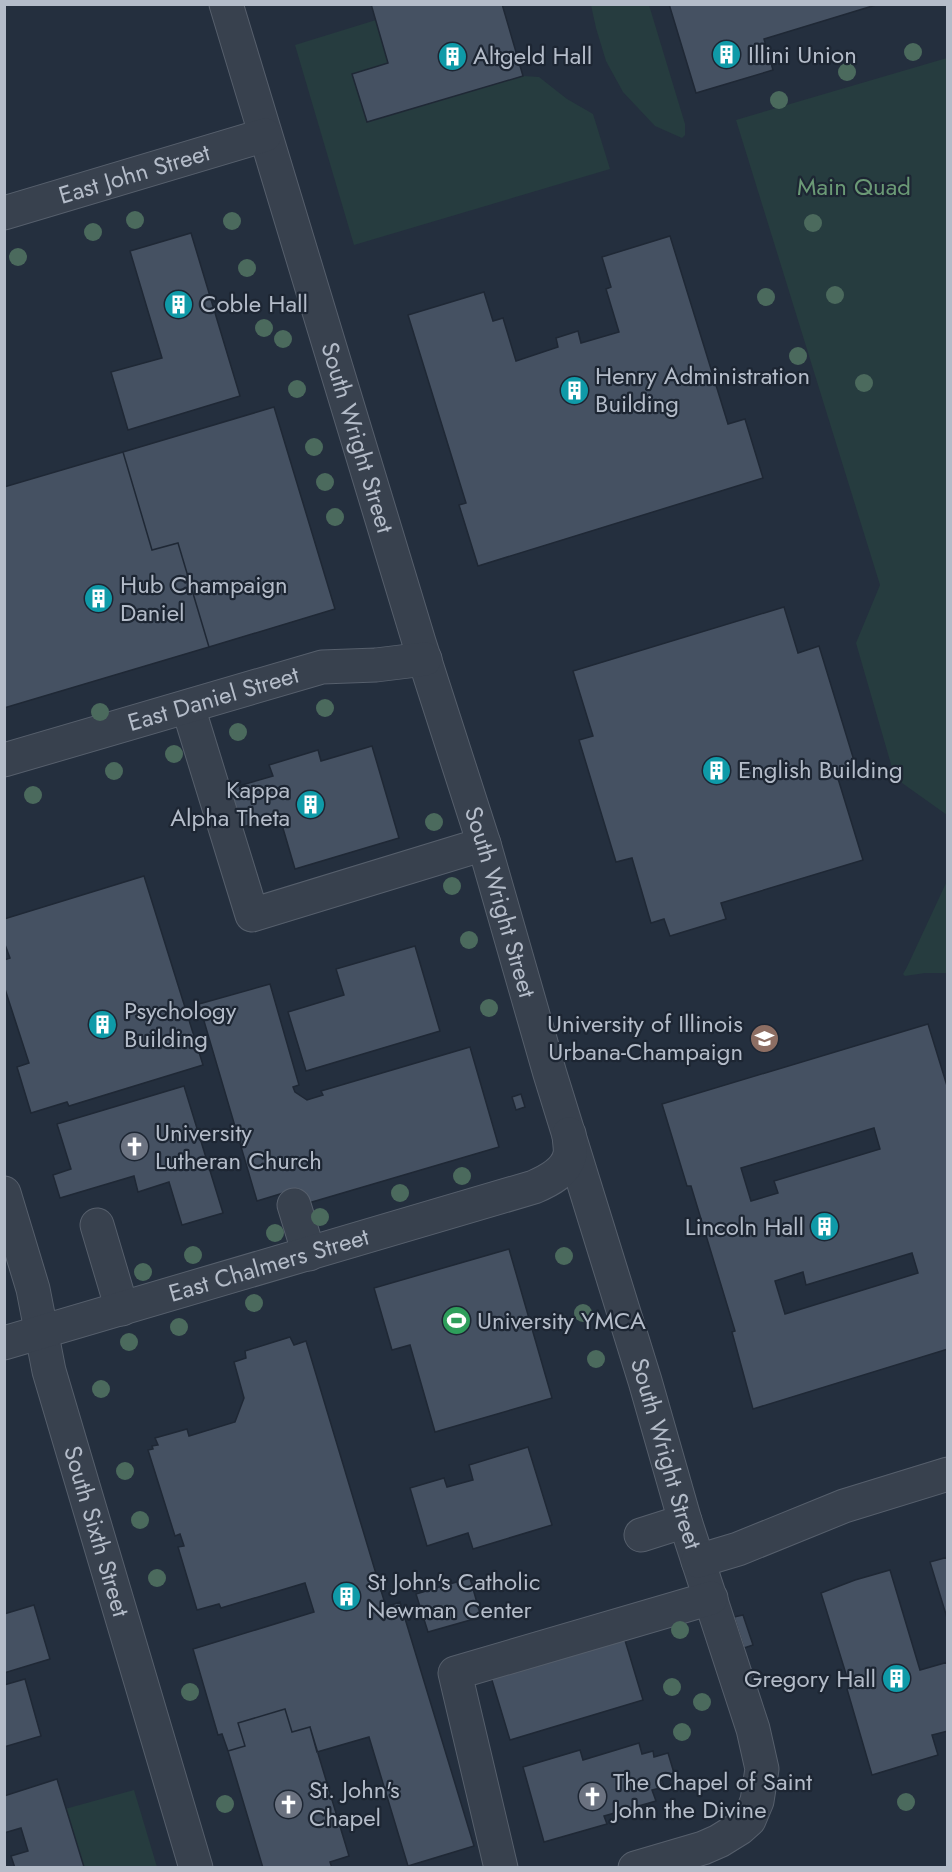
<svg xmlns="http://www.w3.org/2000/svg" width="952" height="1872" font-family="Jost,sans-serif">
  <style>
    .green { fill: #263c3f }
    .building { fill: #455162; stroke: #1f2835; stroke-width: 1.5; fill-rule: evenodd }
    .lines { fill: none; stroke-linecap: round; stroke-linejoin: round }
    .minor-casing { stroke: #565f6c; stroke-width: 35 }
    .minor { stroke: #38414e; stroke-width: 33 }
    .tree { fill: #4b6a5d }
    .labels { text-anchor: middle; stroke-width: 4.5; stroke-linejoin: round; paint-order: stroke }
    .poi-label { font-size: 24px; fill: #b4bcc9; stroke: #1d2633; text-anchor: start }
    .street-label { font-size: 24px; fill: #b4bcc9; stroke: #1d2633 }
    .park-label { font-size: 24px; fill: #6b9a76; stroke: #1d2633 }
  </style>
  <rect width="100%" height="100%" fill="#242f3e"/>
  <!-- green -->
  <path class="green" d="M591,5h58l36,119v11l-3,3 -27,-12 -32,-34 -17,-31 -10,-33z
    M376,20l12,43 -36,11 15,48 156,-46 16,1 28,22 26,15 17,55 -256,76 -59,-200z
    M947,58h1l-1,757 -52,-37 -39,-135 24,-58 -144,-465z
    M947,881v92h-22l-20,3 -2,-2 4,-7z
    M134,1790l23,77 -95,1 20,-7 -17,-52z"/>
  <!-- building -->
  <path class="building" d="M371,4h131l21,72 -156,46 -15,-48 36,-11z
    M669,4h210l-115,35 9,31 -77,23z
    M191,233l49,163 -112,34 -17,-58 51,-14 -32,-107z
    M670,236l58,188 17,-5 18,59 -285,88 -19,-61 7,-2 -58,-188 76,-23 9,29 10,-3 13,43 42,-14 -2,-9 22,-7 3,12 38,-11 -13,-43 5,-2 -9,-30z
    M274,407l61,202 -126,38 -31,-104 -26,7 -29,-98z
    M123,452l29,98 26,-7 31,104 -205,61v-221z
    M784,607l14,46 21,-7 37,121 -20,5 27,88 -142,43 5,16 -56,17 -6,-17 -13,4 -19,-65 -16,4 -37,-122 14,-4 -20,-65z
    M372,746l27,92 -104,31 -13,-44 -7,2 -2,-9 -33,10 -12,-39 45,-13 -4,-11 49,-15 3,11z
    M144,876l59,189 -134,41 -2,-4 -36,11 -14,-46 12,-4 -25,-77v-26l6,-2 -6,-16v-23z
    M415,946l25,85 -134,40 -18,-59 56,-17 -8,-26z
    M270,984l29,101 -6,2 2,5 12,8 16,-5 -2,-4 149,-44 29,100 -204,60 -5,-16 -33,10 -58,-197z
    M928,1024l20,65v260l-195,60 -21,-77 3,-1 -44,-145h-4l-25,-82zM874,1128l6,21 -106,32 4,12 -27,8 -10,-33zM912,1253l6,20 -133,41 -10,-33 28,-9 3,13z
    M184,1086l39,127 -41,12 -13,-43 -31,10 -4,-16 -74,22 -7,-23 18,-6 -14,-45z
    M521,1094l4,13 -9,3 -4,-13z
    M509,1249l43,149 -117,34 -25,-87 -18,5 -18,-62z
    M290,1337l4,8 12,-4 80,266 14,-5 74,244 -66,20 -39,-129 -52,15 -7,-25 -18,5 -7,-23 -47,14 7,23 -17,5 -6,-17 -4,1 -25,-86 121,-37 -9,-29 -84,25 -2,-4 -22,6 -19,-63 6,-1 -4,-12 -5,2 -27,-86 5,-1 -1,-3 6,-1 -3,-7 32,-9 2,7 46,-14 9,-24 -10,-36 12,-4 -1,-7z
    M528,1447l24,78 -79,24 -5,-16 -41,13 -17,-58 34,-10 3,9 26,-7 -4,-15z
    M948,1557v64l-18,-59z
    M890,1570l30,100 28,-8v69l-16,4 6,20 -66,20 -25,-86 3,-2 -29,-94 34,-13z
    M470,1578l11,39 -53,15 -12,-38z
    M34,1605l16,54 -46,14v-59z
    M743,1615l10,30 -9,3 -10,-31z
    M624,1637l19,63 -133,40 -19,-63z
    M25,1679l16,57 -37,11v-62z
    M285,1709l7,23 18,-5 39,129 -19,6 2,6h-69l-35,-117 17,-5 -7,-23z
    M639,1743l3,11 11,-3 1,6 14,-4 6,20 -13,4 3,10 -12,3 4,11 -52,15 3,8 -63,18 -21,-75 57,-17 3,10z
    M57,1779l27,88 -69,1 -4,-12 17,-5 -7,-23 -17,5v-37z"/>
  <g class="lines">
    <defs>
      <g id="minor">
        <path id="s1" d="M226,4l193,638 65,202 66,230 95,307 40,140 68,208 9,40 -5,32 -8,19 -9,8 -21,13 -16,7 -68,20"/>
        <path id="s2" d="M4,213l261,-78"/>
        <path d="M188,707l64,208 232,-71"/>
        <path id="s3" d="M4,760l318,-93 54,-2 49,-6"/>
        <path id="s4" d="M4,1193l29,96 16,82 147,497"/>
        <path d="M294,1205l15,49"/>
        <path d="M97,1225l25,84"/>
        <path id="s5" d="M4,1343l530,-156c14,-6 33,-15 36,-33 1,-6 -1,-14 -1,-20"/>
        <path d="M641,1535l44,-14"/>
        <path d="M698,1561l40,-12 106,-43 104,-32"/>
        <path d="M501,1868l-46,-195 256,-75"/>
      </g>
    </defs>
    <!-- minor casing -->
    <use href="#minor" class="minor-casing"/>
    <!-- minor -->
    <use href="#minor" class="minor"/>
  </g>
  <!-- trees -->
  <g class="tree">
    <circle cx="913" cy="52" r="9"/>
    <circle cx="847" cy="72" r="9"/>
    <circle cx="779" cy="100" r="9"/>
    <circle cx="135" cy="220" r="9"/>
    <circle cx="232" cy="221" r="9"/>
    <circle cx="813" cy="223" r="9"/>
    <circle cx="93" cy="232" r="9"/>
    <circle cx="18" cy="257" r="9"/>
    <circle cx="247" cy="268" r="9"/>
    <circle cx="835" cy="295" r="9"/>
    <circle cx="766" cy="297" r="9"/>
    <circle cx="264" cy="328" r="9"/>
    <circle cx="283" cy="339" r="9"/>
    <circle cx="798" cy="356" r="9"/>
    <circle cx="864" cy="383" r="9"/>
    <circle cx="297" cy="389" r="9"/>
    <circle cx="314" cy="447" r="9"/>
    <circle cx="325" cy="482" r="9"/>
    <circle cx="335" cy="517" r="9"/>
    <circle cx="325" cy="708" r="9"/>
    <circle cx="100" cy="712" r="9"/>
    <circle cx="238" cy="732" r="9"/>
    <circle cx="174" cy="754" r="9"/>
    <circle cx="114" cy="771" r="9"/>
    <circle cx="33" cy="795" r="9"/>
    <circle cx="434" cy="822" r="9"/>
    <circle cx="452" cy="886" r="9"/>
    <circle cx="469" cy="940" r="9"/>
    <circle cx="489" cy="1008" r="9"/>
    <circle cx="462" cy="1176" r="9"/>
    <circle cx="400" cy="1193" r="9"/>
    <circle cx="320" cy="1217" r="9"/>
    <circle cx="275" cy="1233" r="9"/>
    <circle cx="193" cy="1255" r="9"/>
    <circle cx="564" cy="1256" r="9"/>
    <circle cx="143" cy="1272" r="9"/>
    <circle cx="254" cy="1303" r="9"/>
    <circle cx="583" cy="1313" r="9"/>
    <circle cx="179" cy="1327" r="9"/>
    <circle cx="129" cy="1342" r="9"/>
    <circle cx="596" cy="1359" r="9"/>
    <circle cx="101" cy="1389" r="9"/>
    <circle cx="125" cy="1471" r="9"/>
    <circle cx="140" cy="1520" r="9"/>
    <circle cx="157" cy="1578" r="9"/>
    <circle cx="680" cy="1630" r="9"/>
    <circle cx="672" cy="1687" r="9"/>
    <circle cx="190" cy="1692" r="9"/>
    <circle cx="702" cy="1702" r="9"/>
    <circle cx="682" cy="1732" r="9"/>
    <circle cx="906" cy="1802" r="9"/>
    <circle cx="225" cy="1804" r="9"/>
  </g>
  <!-- icons -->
  <defs>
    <symbol id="building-disc" viewBox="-11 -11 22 22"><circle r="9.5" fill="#0f9aa8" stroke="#1d2633"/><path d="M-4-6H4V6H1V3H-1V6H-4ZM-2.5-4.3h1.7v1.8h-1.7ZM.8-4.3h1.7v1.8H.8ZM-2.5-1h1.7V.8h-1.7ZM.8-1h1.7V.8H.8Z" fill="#fff"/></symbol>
    <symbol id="university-disc" viewBox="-11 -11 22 22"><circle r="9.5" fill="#8d6e63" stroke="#1d2633"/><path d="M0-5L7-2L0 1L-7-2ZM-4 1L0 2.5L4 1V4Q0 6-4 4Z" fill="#fff"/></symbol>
    <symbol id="church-disc" viewBox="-11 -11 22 22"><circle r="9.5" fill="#6b7280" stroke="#1d2633"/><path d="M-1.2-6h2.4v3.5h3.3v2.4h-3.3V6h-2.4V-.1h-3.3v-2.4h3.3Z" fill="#fff"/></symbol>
    <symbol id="stadium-disc" viewBox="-11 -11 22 22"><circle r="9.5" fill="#2e9e5b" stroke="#1d2633"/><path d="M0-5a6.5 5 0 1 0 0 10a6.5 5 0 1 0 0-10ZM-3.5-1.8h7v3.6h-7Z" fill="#fff"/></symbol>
  </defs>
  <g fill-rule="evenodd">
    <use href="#building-disc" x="710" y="38" width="33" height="33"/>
    <use href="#building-disc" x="436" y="40" width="33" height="33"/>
    <use href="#building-disc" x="162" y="288" width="33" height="33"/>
    <use href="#building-disc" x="558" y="374" width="33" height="33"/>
    <use href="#building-disc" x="82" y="582" width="33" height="33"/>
    <use href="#building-disc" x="700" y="754" width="33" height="33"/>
    <use href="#building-disc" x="294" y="788" width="33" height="33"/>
    <use href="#building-disc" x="86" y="1008" width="33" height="33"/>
    <use href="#university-disc" x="748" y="1022" width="33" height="33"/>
    <use href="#church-disc" x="118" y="1130" width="33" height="33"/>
    <use href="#building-disc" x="808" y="1210" width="33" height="33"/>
    <use href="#stadium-disc" x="440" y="1304" width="33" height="33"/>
    <use href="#building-disc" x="330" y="1580" width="33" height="33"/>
    <use href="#building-disc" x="880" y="1662" width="33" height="33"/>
    <use href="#church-disc" x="576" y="1780" width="33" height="33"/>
    <use href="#church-disc" x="272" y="1788" width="33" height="33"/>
  </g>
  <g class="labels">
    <!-- poi labels -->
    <g class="poi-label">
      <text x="748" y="63">Illini Union</text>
      <text x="473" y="64">Altgeld Hall</text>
      <text x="200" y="312">Coble Hall</text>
      <text x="595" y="384">Henry Administration<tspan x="595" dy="28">Building</tspan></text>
      <text x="120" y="593">Hub Champaign<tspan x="120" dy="28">Daniel</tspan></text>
      <text x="738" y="778">English Building</text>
      <text x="290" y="798" text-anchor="end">Kappa<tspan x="290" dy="28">Alpha Theta</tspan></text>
      <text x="124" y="1019">Psychology<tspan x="124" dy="28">Building</tspan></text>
      <text x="743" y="1032" text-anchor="end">University of Illinois<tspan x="743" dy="28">Urbana-Champaign</tspan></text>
      <text x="155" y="1141">University<tspan x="155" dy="28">Lutheran Church</tspan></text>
      <text x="804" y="1235" text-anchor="end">Lincoln Hall</text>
      <text x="477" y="1329">University YMCA</text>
      <text x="367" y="1590">St John's Catholic<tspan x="367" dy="28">Newman Center</tspan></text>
      <text x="876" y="1687" text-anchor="end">Gregory Hall</text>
      <text x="613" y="1790">The Chapel of Saint<tspan x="613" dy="28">John the Divine</tspan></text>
      <text x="309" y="1798">St. John's<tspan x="309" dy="28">Chapel</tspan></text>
    </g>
    <!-- street labels -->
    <g class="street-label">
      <text dy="8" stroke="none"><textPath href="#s2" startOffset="136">East John Street</textPath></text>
      <text dy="8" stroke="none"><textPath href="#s1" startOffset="453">South Wright Street</textPath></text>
      <text dy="8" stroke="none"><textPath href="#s3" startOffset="218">East Daniel Street</textPath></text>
      <text dy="8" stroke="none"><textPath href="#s1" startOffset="939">South Wright Street</textPath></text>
      <text dy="8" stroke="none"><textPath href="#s5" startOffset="276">East Chalmers Street</textPath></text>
      <text dy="8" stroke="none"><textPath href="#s1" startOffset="1515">South Wright Street</textPath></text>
      <text dy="8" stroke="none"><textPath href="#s4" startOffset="351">South Sixth Street</textPath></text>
    </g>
    <!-- park labels -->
    <g class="park-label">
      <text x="854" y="195">Main Quad</text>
    </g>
  </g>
  <!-- border -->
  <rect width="952" height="1872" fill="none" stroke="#b4bcc9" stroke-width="12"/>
</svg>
